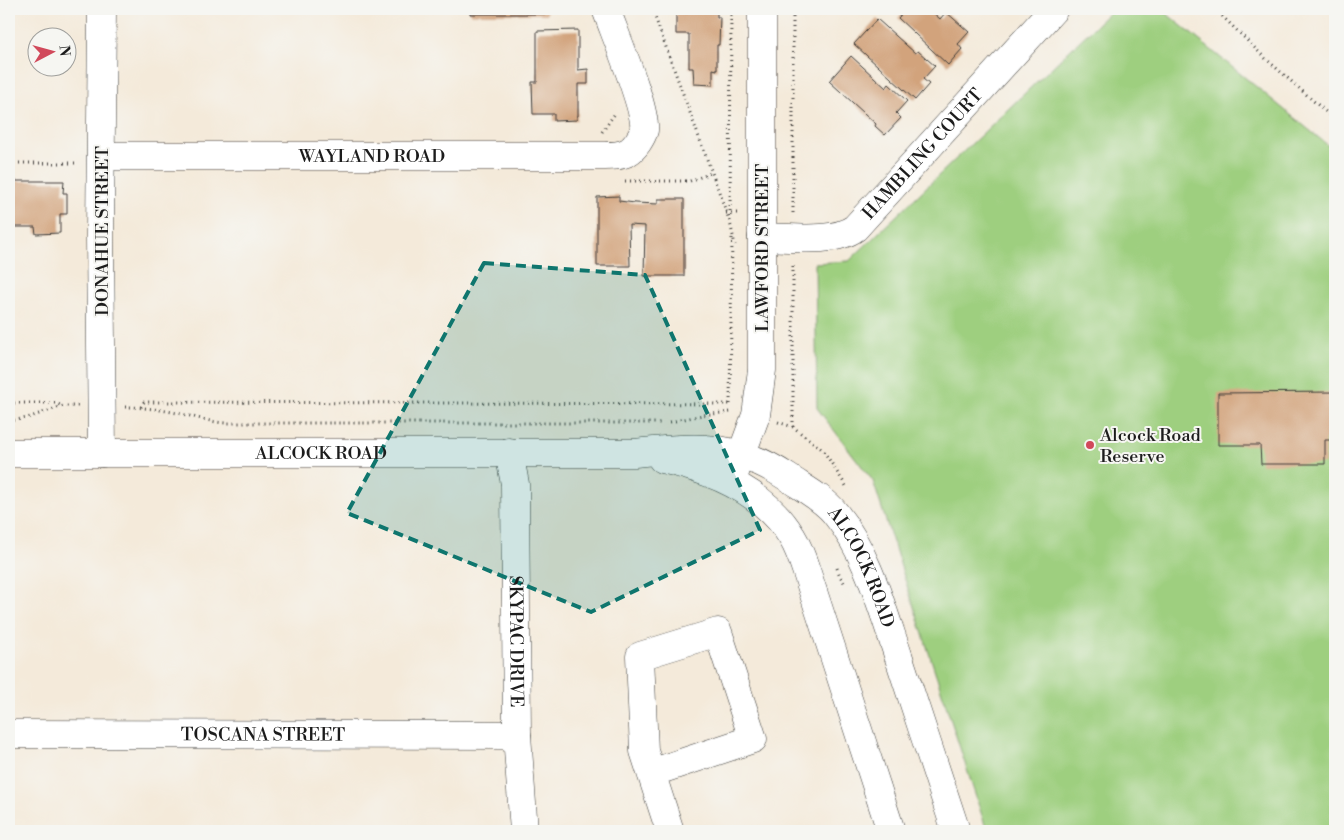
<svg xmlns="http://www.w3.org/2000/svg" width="1344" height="840" font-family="'Libre Bodoni',serif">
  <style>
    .garden { fill: #9ecf7f; stroke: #5d764e }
    .building { fill: #d2a37b }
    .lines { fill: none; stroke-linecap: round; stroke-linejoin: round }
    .minor-casing { stroke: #3c3b38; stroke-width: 29 }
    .path { stroke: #3c3b38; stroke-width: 3; stroke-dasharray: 1 4; stroke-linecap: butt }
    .minor { stroke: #fff; stroke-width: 28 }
    .marked { fill: #0f766e; fill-opacity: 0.2; stroke: #0f766e; stroke-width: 4; stroke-dasharray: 10 6; stroke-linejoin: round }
    .poi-dot { fill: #d1495b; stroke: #f6f6f2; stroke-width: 2 }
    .labels { text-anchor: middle; stroke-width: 4; stroke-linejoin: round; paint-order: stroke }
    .street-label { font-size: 18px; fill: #1c1c1c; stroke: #f6f6f2 }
    .poi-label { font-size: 18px; fill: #1c1c1c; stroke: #f6f6f2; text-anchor: start }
  </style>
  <rect width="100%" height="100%" fill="#f6f6f2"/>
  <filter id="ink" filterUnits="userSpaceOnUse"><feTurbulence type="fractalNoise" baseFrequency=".02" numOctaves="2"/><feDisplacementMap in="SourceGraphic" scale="10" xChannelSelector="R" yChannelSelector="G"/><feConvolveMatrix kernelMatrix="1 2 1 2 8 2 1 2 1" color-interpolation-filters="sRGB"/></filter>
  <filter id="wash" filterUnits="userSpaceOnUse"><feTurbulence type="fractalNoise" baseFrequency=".0096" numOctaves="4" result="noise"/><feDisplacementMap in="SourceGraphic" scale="20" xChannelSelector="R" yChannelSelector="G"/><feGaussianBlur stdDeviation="1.12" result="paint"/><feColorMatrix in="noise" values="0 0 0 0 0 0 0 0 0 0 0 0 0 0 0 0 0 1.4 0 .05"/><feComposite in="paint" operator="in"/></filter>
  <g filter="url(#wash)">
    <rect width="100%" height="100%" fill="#f4eada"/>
    <!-- garden -->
    <path class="garden" d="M1113,9h48l174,142v680h-348l-114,-350 -56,-73 -2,-145 34,-2z"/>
    <g id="blocks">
      <!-- building -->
      <path class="building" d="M470,9h77v5h-77z
        M676,9h41v8h3l-1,28h-2v25l-4,-1v16l-19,-1 -1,-16h-4v-34h-13z
        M906,9h23l11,10 6,-7 23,20 -11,12 4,5 -14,16 -50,-47z
        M877,19l38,34 3,-2 17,15 -12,13 6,5 -14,16 -61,-56z
        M578,30v40l10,-1v15h-10v32h-1v4l-23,1v-7h-21l-1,-32h5v-51z
        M851,56l35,32 3,-4 18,17 -11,12 5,5 -16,17 -10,-9 1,-2 -47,-43z
        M9,181h55l-1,12h4v21h-7v19l-24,1 -1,-7h-26z
        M619,196v5l16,2 23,1v-5h26v77h-40l1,-50 -16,-1 1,41h-33v-69z
        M1335,392v48h-10v24h-64l-1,-19h-42v-52z"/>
    </g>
  </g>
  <g filter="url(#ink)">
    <use href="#blocks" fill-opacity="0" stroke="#3c3b38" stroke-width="1"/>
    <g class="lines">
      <defs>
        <g id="minor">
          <path d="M102,9l-2,226 2,218"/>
          <path id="s1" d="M102,156h496c9,0 21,1 30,-4 7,-4 14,-15 16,-22 3,-20 -30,-98 -38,-121"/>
          <path id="s2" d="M762,237c27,0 71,7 93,-9l199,-219"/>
          <path id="s3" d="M509,452l6,32 2,251 7,96"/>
          <path id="s4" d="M9,453h625c24,-2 48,-6 72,-4 29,1 57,12 81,28 16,11 36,21 48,36 32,39 47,95 63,142 19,59 39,117 58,176"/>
          <path d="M662,459c50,11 103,32 130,78 7,11 11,24 15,36l84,258"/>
          <path d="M735,472l21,-57 6,-45v-361"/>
          <path id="s5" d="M9,734l508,1"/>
          <path d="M651,773l102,-34 -35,-107 -78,24 4,95 26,80"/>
        </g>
      </defs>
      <!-- minor casing -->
      <use href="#minor" class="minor-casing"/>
      <!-- path -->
      <path class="path" d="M652,9l78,213 5,23
        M1215,9l50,49 70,62
        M602,132l14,-20
        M9,163h67
        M625,181h65l21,-8
        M726,213h12
        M793,213v-204
        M730,221l1,-212
        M9,403h47l6,3
        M730,404l2,-167
        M125,407c15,0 31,2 47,5 18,3 35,10 54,11h436
        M141,407l3,-5 586,2 1,2
        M9,421l18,-3 36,-12h15
        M670,422l33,-7 28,-3
        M778,422l15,5 30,23 23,36
        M793,427v-165
        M837,568l3,8 5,8"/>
      <!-- minor -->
      <use href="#minor" class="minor"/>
    </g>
  </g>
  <!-- marked area -->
  <path class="marked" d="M484,263l161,12 115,255 -169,82 -244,-99z"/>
  <!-- markers -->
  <circle class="poi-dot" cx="1090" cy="445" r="5"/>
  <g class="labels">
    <!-- street labels -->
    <g class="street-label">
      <text dy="6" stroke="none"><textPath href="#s2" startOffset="195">HAMBLING COURT</textPath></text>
      <text dy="6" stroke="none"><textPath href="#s1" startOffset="270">WAYLAND ROAD</textPath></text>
      <text transform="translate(102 231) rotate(-90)" y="6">DONAHUE STREET</text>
      <text transform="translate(762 248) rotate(-90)" y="6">LAWFORD STREET</text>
      <text dy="6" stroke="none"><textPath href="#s4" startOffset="312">ALCOCK ROAD</textPath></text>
      <text dy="6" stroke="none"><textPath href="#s4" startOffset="905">ALCOCK ROAD</textPath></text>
      <text dy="6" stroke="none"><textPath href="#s3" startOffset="190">SKYPAC DRIVE</textPath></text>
      <text dy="6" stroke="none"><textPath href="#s5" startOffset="254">TOSCANA STREET</textPath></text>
    </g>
    <!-- poi labels -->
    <g class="poi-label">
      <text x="1100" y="441">Alcock Road<tspan x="1100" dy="21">Reserve</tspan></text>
    </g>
  </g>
  <!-- margin -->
  <rect width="1344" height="840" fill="none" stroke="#f6f6f2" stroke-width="30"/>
  <!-- north arrow -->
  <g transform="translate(52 52) rotate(84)"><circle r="24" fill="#f6f6f2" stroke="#9f9f9c"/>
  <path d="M0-4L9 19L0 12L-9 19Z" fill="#d1495b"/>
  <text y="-8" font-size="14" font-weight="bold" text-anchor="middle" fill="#1c1c1c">N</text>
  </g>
</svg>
